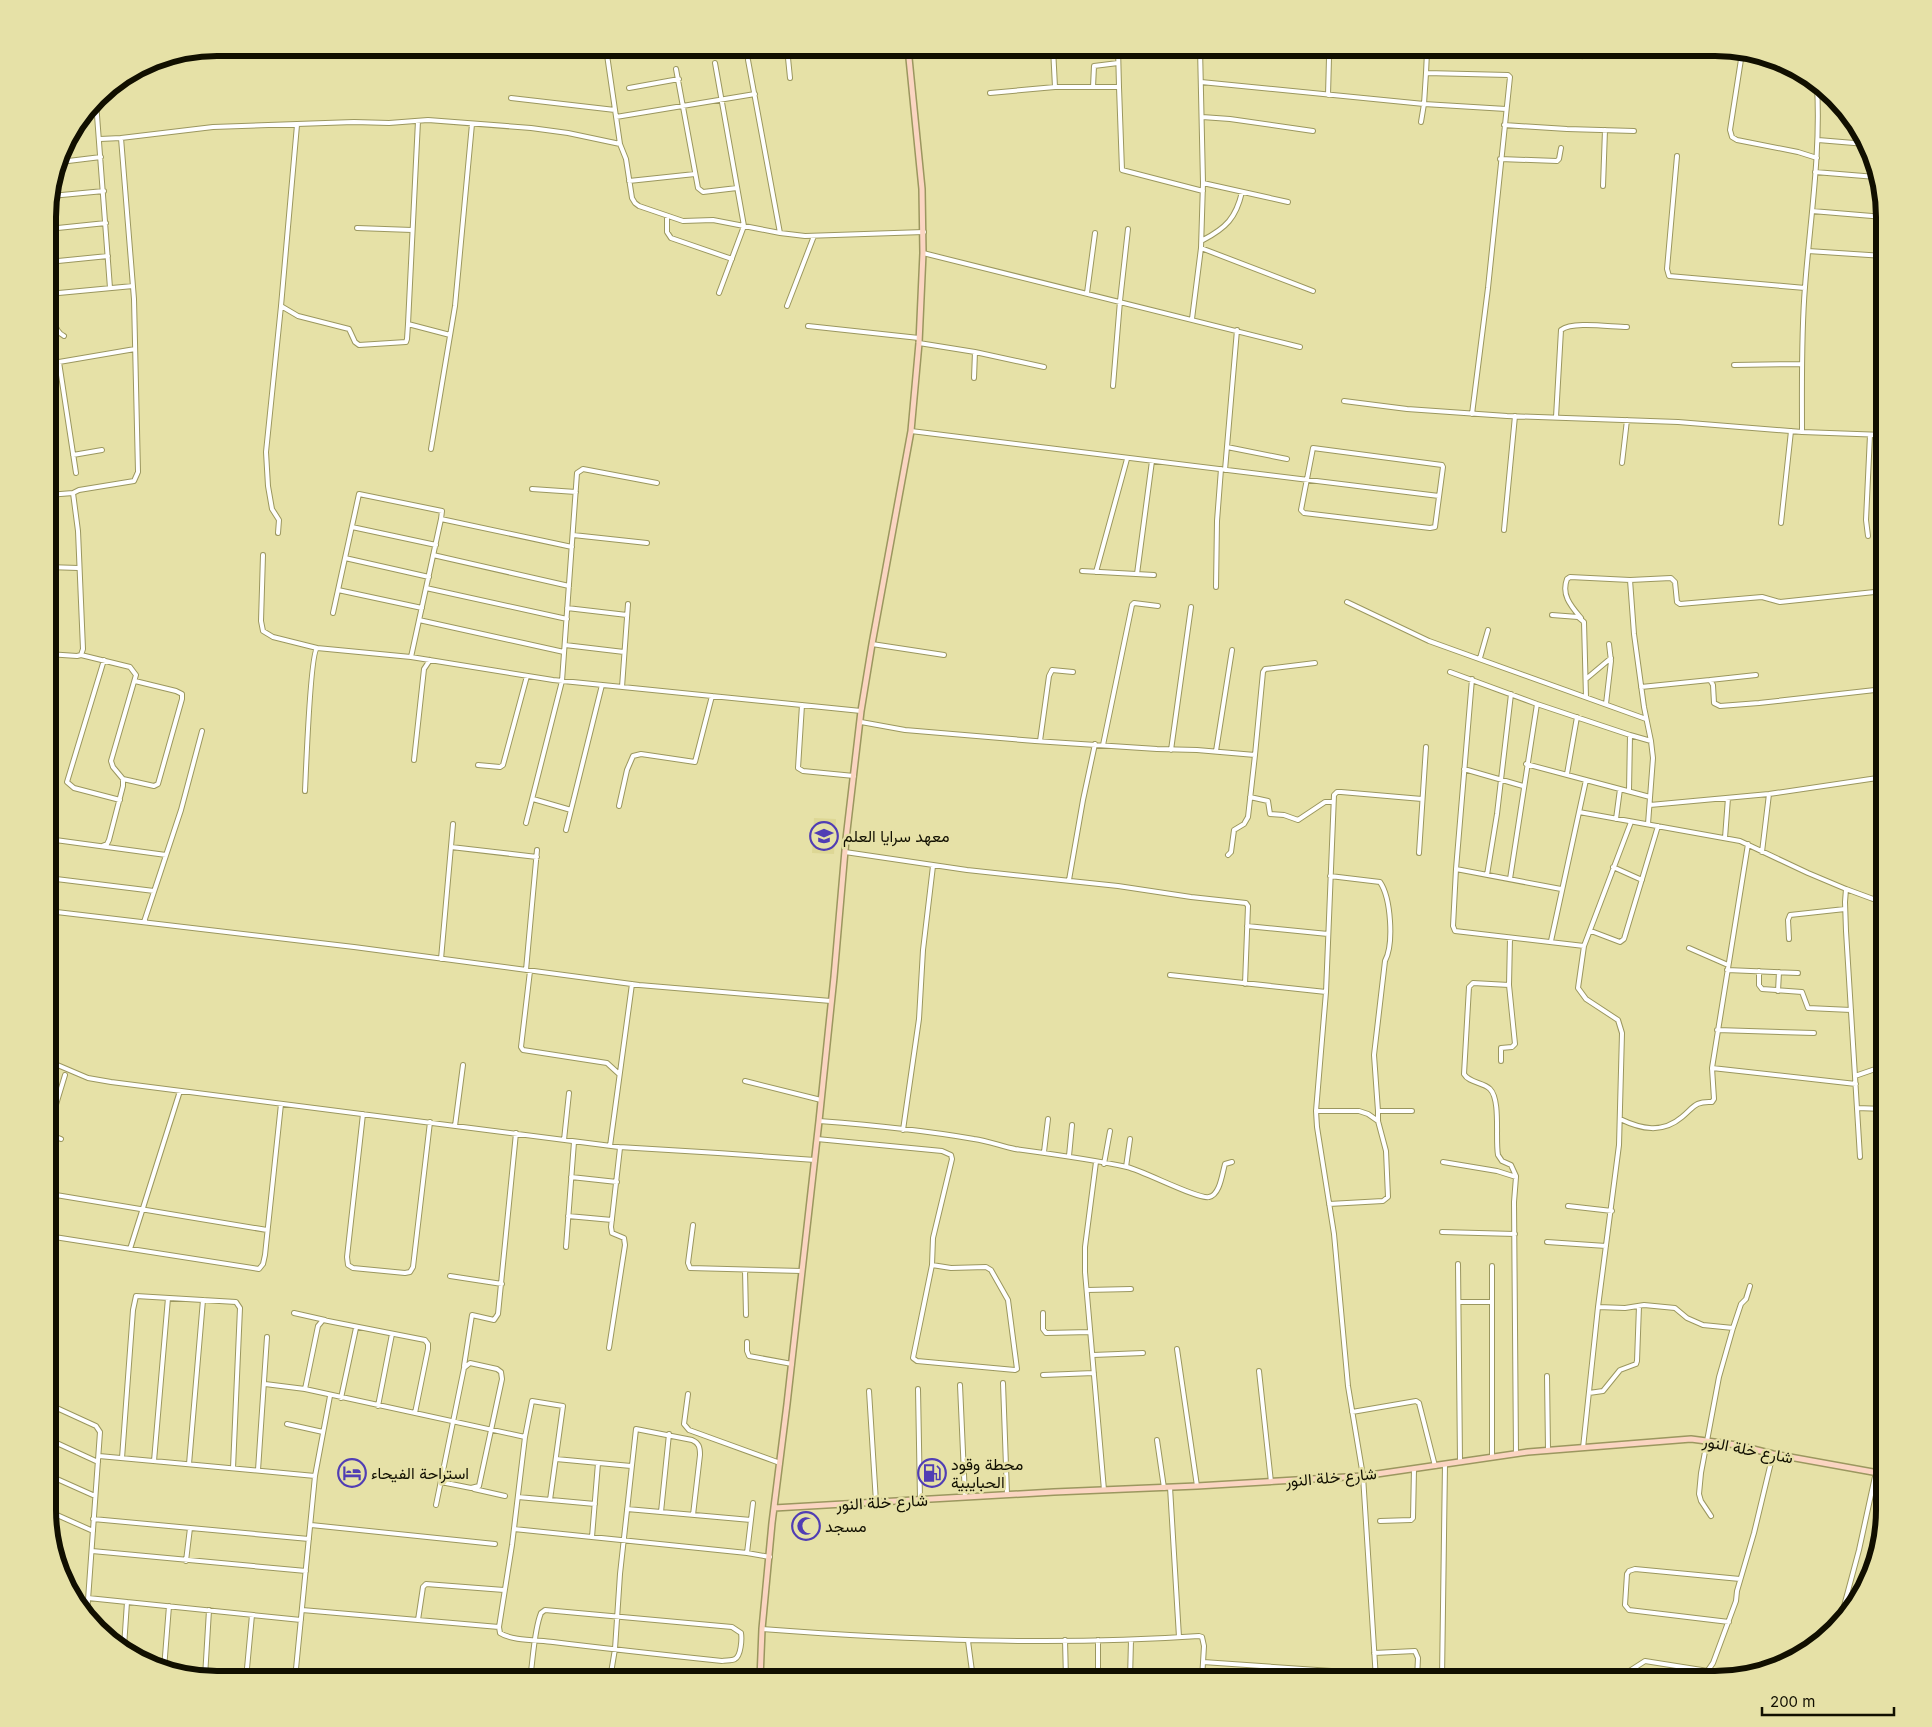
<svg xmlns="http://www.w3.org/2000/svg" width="1932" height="1727" font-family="Inter,Vazirmatn,sans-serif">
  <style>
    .built { fill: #ddd795 }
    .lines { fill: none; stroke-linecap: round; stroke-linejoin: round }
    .street-casing { stroke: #9b975f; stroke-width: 6 }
    .secondary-casing { stroke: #9b975f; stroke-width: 8 }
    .street { stroke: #fff; stroke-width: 4 }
    .secondary { stroke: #fbd5c2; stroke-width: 5 }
    .labels { text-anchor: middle; stroke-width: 5; stroke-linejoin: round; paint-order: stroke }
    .poi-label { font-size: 16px; fill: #110f00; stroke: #e6e1a7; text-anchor: start }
    .street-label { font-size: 16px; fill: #110f00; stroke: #e6e1a7 }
    .rim { fill: none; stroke: #110f00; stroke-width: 6 }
  </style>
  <rect width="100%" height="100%" fill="#e6e1a7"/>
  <!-- built -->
  <path class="built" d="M814,818l22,1 -2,35 -22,-1z"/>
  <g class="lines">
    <defs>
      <path id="street" d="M606,48l14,96 6,15 6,39 3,5 4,3 44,15 30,-1 67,13 25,3 119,-4
        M787,48l3,30
        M1200,48l3,135 -2,65
        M788,53l64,-5
        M1742,53l-12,77 2,7 5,3 61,12 19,6
        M1582,56l4,-8
        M748,60l32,173
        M715,63l29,163 -25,67
        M676,69l22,119 5,4 34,-4
        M1426,73l-2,31 82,5
        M1201,82l223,22 -3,18
        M1055,87h64l-1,-39
        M1093,87l1,-21 24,-3
        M1119,87l3,83 81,21
        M629,88l50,-9
        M990,93l65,-6 -2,-39
        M1328,95l1,-37
        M511,98l104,12
        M96,102l14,186
        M616,117l139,-23
        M1202,117l28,2 83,12
        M418,121l-10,203 42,11
        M1504,125l63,4 67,2
        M100,139l21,-1
        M1818,140l48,4
        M1677,156l-10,113 2,7 136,12
        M1500,159l57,2 2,-2 2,-11
        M60,162l41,-5
        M1815,172l61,5
        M629,181l66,-7
        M1203,183l85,19
        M1603,186l2,-56
        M51,196l53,-5
        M1812,211l72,6
        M667,216v16l4,6 61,21
        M357,228l55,2
        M48,229l58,-6
        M1203,240c23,-12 33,-22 39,-48
        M1808,251l76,5
        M923,253l377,94
        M48,262l60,-6
        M1087,293l8,-60
        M48,294l85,-8
        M51,294c1,12 0,36 13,42
        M281,306l16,-181
        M787,306l27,-70
        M1192,319l9,-71 112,43
        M808,326l111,12
        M919,343l56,9 69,15
        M1734,365l68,-1
        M974,378l1,-26
        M1113,386l7,-85 8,-72
        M1344,401l63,8 100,7 171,6 124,10 82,3
        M1472,414l16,-126 22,-211 -2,-2 -82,-2 1,-21 3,-3 60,5 4,-1 1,-5
        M1556,417l5,-87c12,-9 50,-3 66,-3
        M911,431l528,65
        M1802,432c0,-48 -1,-97 3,-145 5,-67 16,-134 12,-201
        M1227,447l60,12
        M1313,448l129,17 1,2 -8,60 -5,1 -126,-15 -3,-3z
        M431,449l24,-143 17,-182
        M73,455l29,-5
        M1622,463l5,-43
        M1225,470l12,-140
        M76,473l-17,-111 76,-13
        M532,489l44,3
        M48,495l25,-2 6,-3 55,-9 4,-9 -4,-173 -13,-161 92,-11 141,-5 35,1 39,-3 103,8 37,5 52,11
        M1781,523l10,-92
        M352,527l84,18
        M1504,530l11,-114
        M278,533l1,-13 -7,-11 -4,-23 -2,-34 15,-146 17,10 51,13 6,13 4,3 47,-3 1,-3 1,-15
        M573,535l74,8
        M1868,536l-2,-16 4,-85
        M263,555l-2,66 2,10 10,6 44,11
        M433,555l136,31
        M345,558l84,19
        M48,567l30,1
        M1082,571l72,4
        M1096,572l31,-113
        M1137,574l15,-113
        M1630,580l4,54 10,73 7,34 2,17 -5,66
        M1216,587l1,-66 4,-52
        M426,588l141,31
        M338,590l84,18
        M1347,602l82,39 217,78
        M567,608l60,7
        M333,613l26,-119 83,17 -1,8
        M1552,615l26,2 6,5 2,75
        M1581,618c-10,-12 -20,-23 -14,-39l3,-2 60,3 41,-2 4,4 2,20 3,2 82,-7 18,5 104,-11
        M419,620l145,32
        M872,644l72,11
        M565,645l59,7
        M48,654l29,2 4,-1 2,-6 -5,-118 -5,-38
        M81,655l49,12 6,8 -25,86 2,6 10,12v7l-14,54 -2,4 -5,2
        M411,657l30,-138 131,28
        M1480,658l8,-28
        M104,660l-37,122 7,6 46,12
        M1450,672l87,32 93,31 -1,56
        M1472,679l-16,190 105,20
        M1586,679l25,-21
        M1710,680l46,-5
        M622,687l6,-83
        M1641,687l69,-7 3,5 1,18 6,3 39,-3 125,-14
        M1606,704l5,-43 -2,-17
        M802,705l-4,63 5,3 51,5
        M861,722l44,8 130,11 122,8 40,1 58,5 8,-83 2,-3 50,-6
        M1630,735l21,6
        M1040,741l9,-65 3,-6 21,2
        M1103,745l29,-140 2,-2 24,3
        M1171,750l20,-143
        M1216,751l16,-101
        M414,760l10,-91 6,-9
        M1526,764l60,16 -35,161
        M478,765l22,2 3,-2 24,-89
        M1464,769l59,17
        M1567,774l10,-57
        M123,779l31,7 4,-2 24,-85v-5l-6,-3 -41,-10
        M1586,780l64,17
        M305,791c1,-19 5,-136 12,-143l94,9 142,23 308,31
        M1250,797l18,4 2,13 14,1 14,5 27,-18h8
        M533,799l38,11
        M1650,805l119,-11 115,-17
        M619,806l8,-36 6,-14 8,-2 54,8 17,-66
        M1579,812l161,29 68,32 38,16 38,14
        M1616,819l4,-30
        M526,823l36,-142 15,-208 6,-4 74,14
        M566,830l36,-145
        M1725,838l3,-40
        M48,839l118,16
        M1748,844l-36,224 144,16
        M451,847l86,10
        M845,852l122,18 151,16 73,11 55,6 2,3 -3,78
        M1762,852l7,-58
        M1419,853l7,-106
        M1228,855l3,-3 3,-22 10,-6 4,-7 7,-62
        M1613,867l29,13
        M1456,869l-3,57 2,5 129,15
        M1487,875l10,-61 14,-120
        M1330,876l50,6c11,16 14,62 5,79l-11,94 4,56h34
        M48,878l106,13
        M1510,879l27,-175
        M1069,880l14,-80 12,-56
        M1846,889l-1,13 1,29 14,226
        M48,911l306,36 285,38 192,16
        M144,922l37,-112 21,-79
        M1247,926l81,8
        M1591,931l29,11 4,-3 34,-113
        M1510,938l-1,47 -36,-2 -4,4 -5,87c5,9 19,8 26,15 11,11 5,50 8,66l4,6 9,4 5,11
        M1789,939l-1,-19 2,-5 55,-6
        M1689,948l39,17
        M441,959l12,-135
        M526,970l11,-120
        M1727,970l71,3
        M530,971l-9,76 2,3 84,13 12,11
        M1759,971v14l3,4 40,3 6,16 43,2
        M1170,975l156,17
        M1778,991l1,-19
        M1717,1030l97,3
        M48,1061l40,17 23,4 508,65 99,6 97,7
        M1501,1061v-13l11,-1 3,-3 -6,-59
        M1855,1076l29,-10
        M745,1081l76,19
        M1857,1108l27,1
        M1316,1111h43l9,3 10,7
        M363,1114l-16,143 1,8 5,3 52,5 5,-1 3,-5 17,-145
        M1620,1119c21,10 42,15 62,-2 12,-10 13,-16 30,-15l2,-3 -2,-31
        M819,1121c52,4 104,9 155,18 14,2 27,7 41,10 37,5 75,10 112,18 17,4 72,33 82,30 11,-2 13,-23 16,-33l7,-2
        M455,1126l8,-61
        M903,1130l16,-111 4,-69 10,-84
        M48,1131l17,-56
        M48,1134l13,5
        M817,1139l125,12 9,4 1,4 -19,79 -1,27 -19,93 4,3 98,9 2,-1 -9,-69 -17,-30 -5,-3 -35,1 -19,-3
        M564,1140l5,-47
        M610,1146l22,-162
        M1044,1152l4,-33
        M1069,1156l3,-31
        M1096,1162l-11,85v25l19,218
        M1443,1162l54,9 19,6 -2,25 2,252
        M1104,1164l6,-33
        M1126,1167l4,-28
        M571,1177l46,5
        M56,1195l211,35
        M1329,1204l54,-3 5,-4 -2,-46 -8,-30v-10
        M1568,1206l44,5
        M568,1216l44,4
        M693,1225l-5,38 2,5 112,3
        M1442,1232l73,2
        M48,1236l211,33 4,-5 2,-9 16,-151
        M1547,1242l59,4
        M566,1247l8,-105
        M130,1249l50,-158
        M1458,1264l2,197
        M1492,1266v190
        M745,1270l1,45
        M450,1276l52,8
        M1087,1290l44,-1
        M1459,1302h33
        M1598,1307l27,1 19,-3 31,3 12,10 16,7 30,3
        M294,1313l31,7
        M1043,1313v16l3,4 44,-1
        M747,1342v9l2,5 43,8
        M609,1348l16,-103 -1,-7 -12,-5 -1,-6 9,-79
        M1177,1349l20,137
        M1093,1355l50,-2
        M464,1366l8,-51 22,5 4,-6 18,-181
        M1259,1371l12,111
        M1043,1375l51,-2
        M1547,1376l1,74
        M1003,1383l4,111
        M265,1384l40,5 220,48
        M960,1385l5,112
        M305,1389l13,-63 5,-6 102,20 3,4v5l-13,64
        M918,1389l2,110
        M869,1391l7,111
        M1589,1393l14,-2 17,-21 16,-6 1,-3 2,-55
        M688,1394l-4,30 5,6 91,33
        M341,1398l15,-70
        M48,1404l48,22 4,6 -13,182
        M378,1406l14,-72
        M1352,1412l64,-11 3,2 16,63
        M287,1424l36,8
        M48,1439l50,23
        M1157,1440l7,48
        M1583,1448l15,-141 21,-162 3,-112 -4,-13 -32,-21 -8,-11 6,-42 47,-124
        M99,1456l216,20 -20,203
        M122,1458l11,-148 3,-14 100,6 4,6 -7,160
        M556,1459l75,7
        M154,1461l14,-163
        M189,1464l14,-164
        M258,1470l9,-133
        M48,1475l47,21
        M315,1476l15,-80
        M1170,1487l9,150
        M474,1489l31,7
        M518,1497l77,7
        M436,1505l28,-137 6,-5 27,6 4,3 1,7 -23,107 -8,2 -30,-6
        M627,1509l124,11
        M48,1511l45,20
        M661,1512l8,-78
        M1711,1516l-10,-15 -2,-7 2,-21 18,-96 14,-49 8,-24 5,-5 4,-13
        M93,1519l216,20
        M1380,1521l31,-1 2,-2 1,-49
        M311,1525l184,19
        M514,1529l233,24 23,4
        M592,1537l6,-74
        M92,1551l214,20
        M747,1553l6,-50
        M186,1561l4,-33
        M88,1598l213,22
        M302,1610l197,17 13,-82 13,-108 7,-36 31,5 -13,94
        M418,1620l5,-33 3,-3 78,6
        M1840,1621l19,-71 17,-78
        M1729,1622l-100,-12 -4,-5 2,-31 2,-3 6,-2 105,10
        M499,1627l1,6c12,8 39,7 53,9 56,7 112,13 169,19 3,-1 10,0 13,-2 6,-3 7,-20 6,-26l-9,-6 -187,-17 -4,3c-7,17 -8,47 -11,66
        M762,1629c146,11 292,17 437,7l3,1 2,9 -2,33
        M1065,1640l1,39
        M968,1641l5,38
        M124,1647l3,-45
        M1374,1653l41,-2 3,7 -1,21
        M1203,1662l172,12
        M164,1669l5,-63
        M531,1671l65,8
        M205,1677l4,-67
        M246,1679l6,-64
        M610,1679l5,-30 5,-75 16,-145 56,11c7,3 8,7 8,15l-7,60
        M1098,1679v-39
        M1130,1679l1,-39
        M1376,1679l-13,-203 -15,-90 -14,-152 -17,-107 -1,-16 10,-119 8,-197 3,-3h4l81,7
        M1442,1679l3,-215
        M1617,1679l28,-18 63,10 18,6
        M1702,1679l11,-16 23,-62 1,-10 17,-58 19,-79"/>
      <path id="secondary" d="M774,1508l280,-16 143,-6 166,-10 165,-24 163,-13 46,6 36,9 111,20
        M760,1679l2,-50 10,-106 15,-119 32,-283 15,-144 12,-138 15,-128 11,-67 39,-213 8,-88 4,-90 -1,-64 -14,-141"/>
    </defs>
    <!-- street casing -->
    <use href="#street" class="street-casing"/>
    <!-- secondary casing -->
    <use href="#secondary" class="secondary-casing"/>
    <!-- street -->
    <use href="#street" class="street"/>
    <!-- secondary -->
    <use href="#secondary" class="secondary"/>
  </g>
  <!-- icons -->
  <defs>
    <symbol id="university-ring" viewBox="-11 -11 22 22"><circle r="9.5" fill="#e6e1a7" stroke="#503db4" stroke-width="1.5"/><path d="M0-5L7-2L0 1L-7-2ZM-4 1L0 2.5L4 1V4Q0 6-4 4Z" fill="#503db4"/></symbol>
    <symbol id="hotel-ring" viewBox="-11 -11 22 22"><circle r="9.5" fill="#e6e1a7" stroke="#503db4" stroke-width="1.5"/><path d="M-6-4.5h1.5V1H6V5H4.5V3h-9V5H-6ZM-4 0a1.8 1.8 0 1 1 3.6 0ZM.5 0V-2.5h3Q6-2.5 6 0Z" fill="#503db4"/></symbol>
    <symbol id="fuel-ring" viewBox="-11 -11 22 22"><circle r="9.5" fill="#e6e1a7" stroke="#503db4" stroke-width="1.5"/><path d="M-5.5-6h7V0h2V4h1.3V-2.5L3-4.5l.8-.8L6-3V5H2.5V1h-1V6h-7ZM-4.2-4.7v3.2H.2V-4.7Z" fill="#503db4"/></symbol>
    <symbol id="mosque-ring" viewBox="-11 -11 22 22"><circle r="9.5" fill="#e6e1a7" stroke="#503db4" stroke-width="1.5"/><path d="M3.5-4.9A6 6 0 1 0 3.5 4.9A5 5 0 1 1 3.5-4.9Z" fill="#503db4"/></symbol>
  </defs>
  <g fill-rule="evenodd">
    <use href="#university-ring" x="808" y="820" width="32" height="32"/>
    <use href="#hotel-ring" x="336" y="1457" width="32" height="32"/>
    <use href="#fuel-ring" x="916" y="1457" width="32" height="32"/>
    <use href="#mosque-ring" x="790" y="1510" width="32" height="32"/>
  </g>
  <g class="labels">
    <!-- poi labels -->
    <g class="poi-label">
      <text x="843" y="842">معهد سرايا العلم</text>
      <text x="951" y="1470">محطة وقود<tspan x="951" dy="18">الحبايبية</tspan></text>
      <text x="371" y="1479">استراحة الفيحاء</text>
      <text x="825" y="1532">مسجد</text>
    </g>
    <!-- street labels -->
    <g class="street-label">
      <text transform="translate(1748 1449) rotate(11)" y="6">شارع خلة النور</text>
      <text transform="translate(1331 1477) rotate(-5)" y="6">شارع خلة النور</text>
      <text transform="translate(882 1502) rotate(-3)" y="6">شارع خلة النور</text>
    </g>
  </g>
  <!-- crop -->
  <path d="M0 0H1932V1727H0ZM217 56H1715A161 161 0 0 1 1876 217V1510A161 161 0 0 1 1715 1671H217A161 161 0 0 1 56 1510V217A161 161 0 0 1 217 56Z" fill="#e6e1a7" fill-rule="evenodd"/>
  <path class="rim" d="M217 56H1715A161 161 0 0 1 1876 217V1510A161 161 0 0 1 1715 1671H217A161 161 0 0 1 56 1510V217A161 161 0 0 1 217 56Z"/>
  <!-- scale -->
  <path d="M1762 1707v8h132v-8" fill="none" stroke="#110f00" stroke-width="2.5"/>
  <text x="1770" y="1707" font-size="15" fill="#110f00" stroke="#e6e1a7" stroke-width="4" paint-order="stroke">200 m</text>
</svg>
